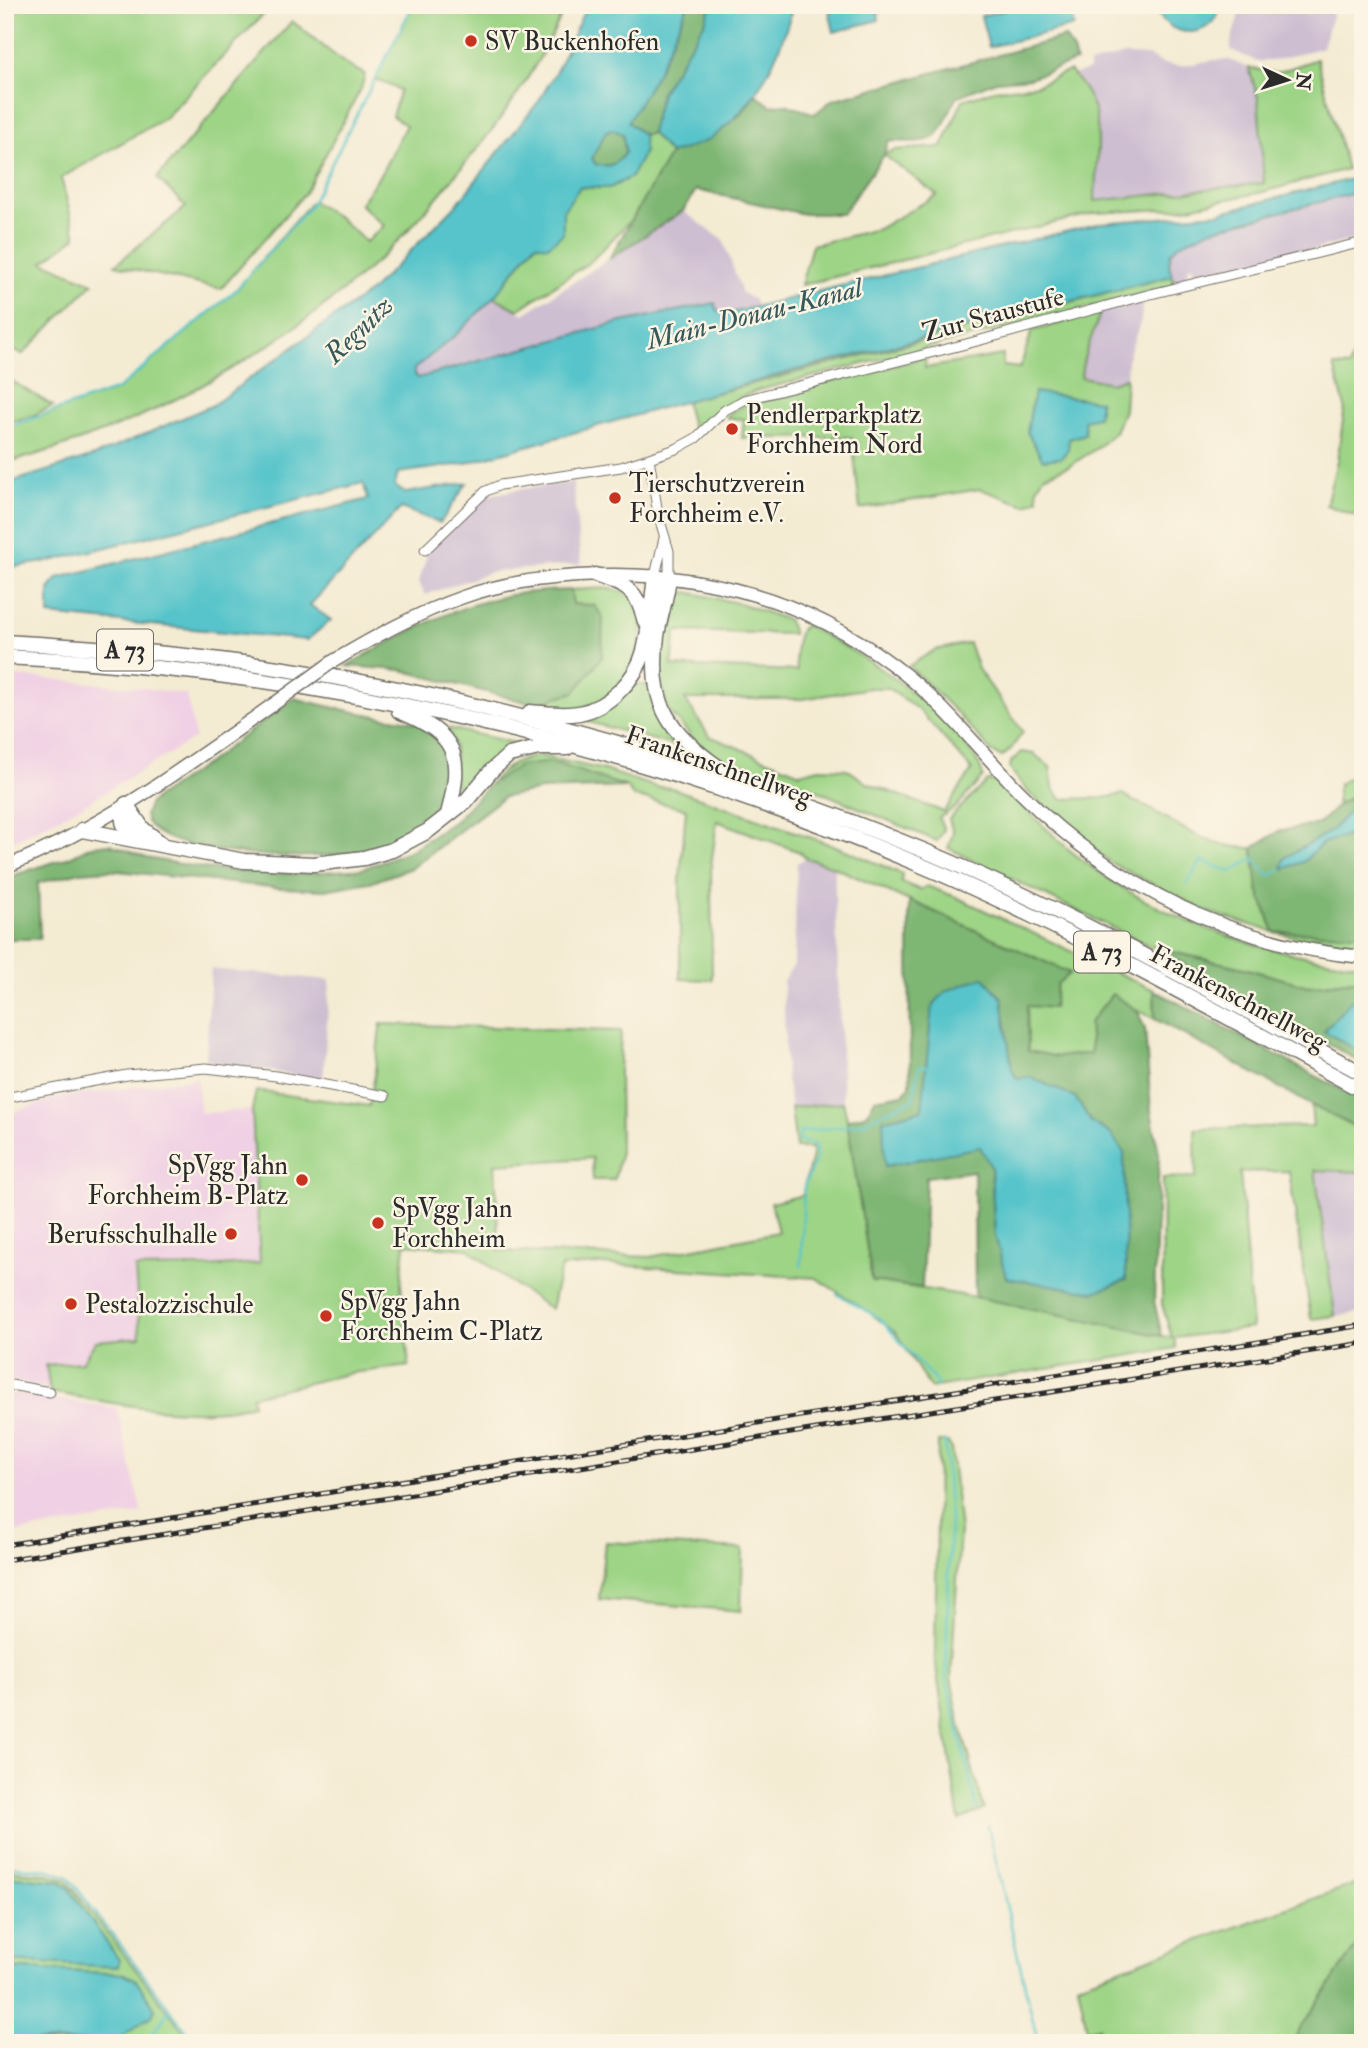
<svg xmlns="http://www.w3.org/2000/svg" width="1368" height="2048" font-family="'IM FELL Double Pica',serif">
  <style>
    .built { fill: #f0d0e4 }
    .industrial { fill: #cebed1 }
    .green { fill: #9ed486; stroke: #648058; stroke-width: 2; fill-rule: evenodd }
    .forest { fill: #7eb673; stroke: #54704f; stroke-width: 2; fill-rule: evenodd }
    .water { fill: #56c4ca; stroke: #40787a; stroke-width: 2; fill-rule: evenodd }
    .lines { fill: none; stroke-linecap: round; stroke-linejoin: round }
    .stream { stroke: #56c4ca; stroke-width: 2.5 }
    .minor-casing { stroke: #716e66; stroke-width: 11 }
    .major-casing { stroke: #716e66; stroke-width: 15 }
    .highway-casing { stroke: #716e66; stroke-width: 17 }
    .minor { stroke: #fff; stroke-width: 9 }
    .major { stroke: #fff; stroke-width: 12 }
    .highway { stroke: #fff; stroke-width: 14 }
    .rail-casing { stroke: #2b2b2b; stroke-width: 5 }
    .rail { stroke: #fcf5e5; stroke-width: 2.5; stroke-dasharray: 8; stroke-linecap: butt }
    .major-bridge-casing { stroke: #716e66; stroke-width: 15; stroke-linecap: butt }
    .major-bridge { stroke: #fff; stroke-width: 12 }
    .poi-dot { fill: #c8321e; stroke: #fcf5e5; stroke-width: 2.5 }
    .labels { text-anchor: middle; stroke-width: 5; stroke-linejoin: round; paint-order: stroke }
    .shield { fill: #fcf5e5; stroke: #6a6863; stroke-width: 2 }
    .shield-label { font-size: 24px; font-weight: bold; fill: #2b2b2b }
    .poi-label { font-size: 26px; fill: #2b2b2b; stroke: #fcf5e5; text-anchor: start }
    .street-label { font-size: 26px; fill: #2b2b2b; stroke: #fcf5e5 }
    .water-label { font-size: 28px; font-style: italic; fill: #38595b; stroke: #fcf5e5 }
  </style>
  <rect width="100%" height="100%" fill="#fcf5e5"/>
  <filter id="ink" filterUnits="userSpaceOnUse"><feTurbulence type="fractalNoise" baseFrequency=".0143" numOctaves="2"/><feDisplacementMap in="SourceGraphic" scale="14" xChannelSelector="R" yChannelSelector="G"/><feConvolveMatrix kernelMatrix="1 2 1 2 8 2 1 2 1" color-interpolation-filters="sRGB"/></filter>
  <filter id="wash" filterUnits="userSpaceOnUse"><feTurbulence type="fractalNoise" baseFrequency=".00686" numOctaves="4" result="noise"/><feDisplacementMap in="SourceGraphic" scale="28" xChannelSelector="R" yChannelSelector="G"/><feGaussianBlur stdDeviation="1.57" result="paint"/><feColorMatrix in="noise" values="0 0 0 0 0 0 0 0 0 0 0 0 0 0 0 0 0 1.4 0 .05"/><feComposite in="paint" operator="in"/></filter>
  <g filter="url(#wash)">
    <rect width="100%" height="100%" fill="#f4ebd3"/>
    <!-- built -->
    <path class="built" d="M5,675l139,13 43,7 8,43 -110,66 -80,41z
      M197,1078l4,35 51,-3 8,153 -125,5 5,69 -44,4 -14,21 -35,3 2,24 -44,-9v-265l52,-17z
      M5,1392l112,16 25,105 -137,21z"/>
    <!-- industrial -->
    <path class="industrial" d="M1242,5h93l-12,42 -51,14h-16l-25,-11v-9z
      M1124,55l24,1 16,8 17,2 32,-6h16l20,8 9,30 7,85 -170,18 4,-67 -26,-59 16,-5v-6z
      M1363,191v46l-155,40 -14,-5 1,-5 -6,-2 -3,14 -10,6 -7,-21 2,-12 9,-8 30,-14z
      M683,211l40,29 19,53 12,7 2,6 -31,8 -8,-4 -2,-7 -98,20 -199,56 -4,-5v-5l43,-35 37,-37 30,17z
      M1143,302l-2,18 -14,40 -1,18 -15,5 -30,-5 1,-18 12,-26 6,-22z
      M573,482l8,82 -90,8 -66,23 -6,-13 9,-31 57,-55 30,-6z
      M806,858l28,9 9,235 -52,6 -5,-30 -3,-97 11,-16 3,-102z
      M211,969l119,11 -7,100 -117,-20z
      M1315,1169l48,3v140l-28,4z"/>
    <!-- green -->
    <path class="green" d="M5,5l266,1 -106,112 -104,60 15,59 -33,25 50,21 -70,71 -16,-5 -2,2z
      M413,5h153c-27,63 -68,121 -113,173 -24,29 -50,60 -78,85 -105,94 -233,166 -370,200v-35l113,-39 118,-99 76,-89 27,17 27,24 18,-16 -24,-22 23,-34 23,-45 -14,-9 8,-26 -25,-11z
      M292,21l56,45 17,8 -4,15 -56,104 -84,96 -106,-24 71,-58 -29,-29z
      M1317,59l30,110 -84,23 -79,16 -89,5 -294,72 11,-40 66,-16 59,-34 -53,-40 10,-5 48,-3 21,-47 31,-10 43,-5 32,-14c42,41 26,79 26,130l169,-18 -6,-85 -9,-30 27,5z
      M651,133l19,21 -37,64 -42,43 -73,49 -24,-13 86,-110 30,1 33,-35v-18z
      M1172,276l4,9 -417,105 -20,8 -45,35 -9,-32z
      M1100,312c-6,23 -18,42 -19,65l30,6 15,-5 -2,32 -9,22 -18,16 -28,18 -25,10 -7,12 1,11 -13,6 -45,-16 -120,20 -8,-72 -110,1 2,-19 -17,-1v-3l20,-12 179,-46 -1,11 78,-13v11l17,2 12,-37zM1034,392l51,42 -16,5z
      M1363,326v192l-37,-13 11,-44 8,-54 -11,-41 15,1z
      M5,377l48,29 -21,10 -27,7z
      M571,590c16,0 45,-6 59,6 29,26 0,88 -28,104 -22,12 -46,9 -69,4l42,-12z
      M687,592l55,12 46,16 5,14 -117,-3 -4,35 125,5c-1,-14 -4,-36 8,-46 58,30 109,61 153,111 11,14 22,24 25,41l-28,31 -16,10 5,12 -7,11 -116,-49 -116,-40 -37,-42 -8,-29 1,-32 9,-43 9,-10zM870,688h18l32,23 52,59 -28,42 -77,-29 -20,-14 -28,-1 -19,5 -91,-37 -24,-37h117z
      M969,643l9,26 45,63 -13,18 -8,7 -10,-5 -37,-41 -46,-45 26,-16z
      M632,685h20l34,64 -108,-30z
      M448,728l76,17 -63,58 -5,-3 -2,-56z
      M1021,752l13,2 16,13 3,21 8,11 41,-1 22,-4 10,8 6,1c36,21 69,46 113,45v5l36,-11 74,-47v155h-11l-78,-18 -69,-21 -94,-48 -82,-70 -19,-24 1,-7z
      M541,756l63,14 52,17 16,1 171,61 59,25 -1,8 19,8 7,-4 29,11 198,93 1,29 -18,-9 -46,43 -33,4 -30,-6 -1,-46 42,-32 -235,-106 -28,-9 -6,-6 -83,-31 -6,45 1,114 -32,-1v-100l6,-70 -53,-13 -6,-9 -108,-21 -30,19c15,-18 28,-26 52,-29z
      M1363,770v19l-26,17 1,-22z
      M987,781h10c25,23 49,49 75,71 84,68 184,101 291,113v14l-55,7 -64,-18 -90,-20 -206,-100 5,-15 -4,-14z
      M381,1024l240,7 -2,41 1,84 -6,24h-21l-1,-22 -97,6 4,87 151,6 128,-25 -7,-29 32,-8c1,-18 10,-30 9,-47h-16l-5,-40 52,-6 8,33 21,146 103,16 197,41 -10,-34 1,-126 33,-1 -1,-48 118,-3 -2,-21 52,26v41l-48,-2 20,146 -24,3 -22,-148 -49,1 12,156 -78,10 2,10 -246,40 -34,-55 -26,-20 -54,-35 -217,-14 -38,3 -10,42 -38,-25 -45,-35 -63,-5 -4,40 8,82 -58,7 -99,23 1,8c-53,18 -147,-2 -203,-12l-4,-27 36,-3 14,-21 44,-4 -5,-69 71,-1 54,-4 -8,-153 4,-19 113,15c7,-27 7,-55 12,-82z
      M938,1442h10l3,6 9,83 -9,147 9,46 24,85 -25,11 -24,-160z
      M605,1542l138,7 -2,62 -142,-12z
      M5,1870l43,4 18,6 127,163h-188z
      M1363,1881v55l-70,107h-191l-4,-16 -11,3 -9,-46z"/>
    <!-- forest -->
    <path class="forest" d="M688,5h23l-6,17 -44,71 -10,40 -8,2 -16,-13 30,-49z
      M1065,37l8,14 3,10 -46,17 -34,3 -40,16c-21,48 -16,45 -68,44l-4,14 -42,59h-38l-108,-24 -13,21 -74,48 61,-105 39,-15 33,-26 13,-19 16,12 14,-2 30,10 17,-14z
      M611,129l12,4 2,20c-10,12 -15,15 -30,11l-3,-6 14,-27z
      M571,590l2,14 21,1 9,12 -1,40 -27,35 -42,12 -132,-34 -55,-4c52,-29 105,-60 165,-71 19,-4 40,-4 60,-5z
      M294,698c30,8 59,14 89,19 11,2 27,2 36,7 17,9 31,28 30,47 -1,9 0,19 -3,26 -12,30 -53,47 -82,53 -16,4 -32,6 -48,6 -31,2 -170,-2 -171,-42l5,-11 6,-5 53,-36z
      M552,762l75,25 -86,3 -37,7 -93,71 -36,13 -50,9 -46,-2 -171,-18 -28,2 -42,11 2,56h-35v-61l65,-21 21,-11 19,-2 37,14 61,11 89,5 65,-5 49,-19 44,-29 34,-36 30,-19z
      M1363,789v15l-10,3 -22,24 -45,26 -4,12 21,-7 20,-19 40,-12v103l-89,-2 -16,-42 -5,-42 26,-17 40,-7 18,-18z
      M909,900l161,73 -13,11 -4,24 -26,-2 1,45 30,6 33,-4 -2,-30 23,-29 25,16 8,19 6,82 8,43 -5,147 8,35 -187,-39 -1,-126 -48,6 -4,111 -50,-7 -25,-161 20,-6 8,-15 28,-5 7,-8zM1012,1069l5,11 58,17 16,25 20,12 -116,101 -4,-69 -11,-20 -94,20 -3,-46 39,-10z
      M1154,948l90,20 64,18 55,-7v24l-12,-3 -27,31 39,23v9z
      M1154,990l209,111v30l-52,-26 -156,-86z
      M1363,1936v107h-70l7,-14z
      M1099,2027l3,16h-61z"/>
    <!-- water -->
    <path class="water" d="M587,5h101l-31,68 -29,49 15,13 1,18 -13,24 -21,11 -30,-1 -17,24v23l-15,12 -13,-2 -41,53 -37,37 -43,35v5l4,4 199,-55 98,-20 2,7 9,4 375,-91 117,-10 145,-37v15l-153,39 -30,14 -9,8 -2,12 3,12 -383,96 -326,92 -65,9 -3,13 10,7 62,-10 -27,40 -39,-15 -91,97 21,15 -24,20 -258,-25v-26l9,-11 310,-79 -5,-16 -312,78 -46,7v-84l89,-28 119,-51 159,-115 85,-86 82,-103 20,-35zM611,129l12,5 2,19c-10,12 -15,15 -30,11l-3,-6 14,-27z
      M711,5h82c-13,52 -37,102 -82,133 -12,7 -28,11 -41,16l-19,-21 10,-40 44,-71z
      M828,5h54l1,6 -5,2 1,7 -45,12z
      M1023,5h46l5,21 -85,21 -8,-31z
      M1155,5h66c-8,37 -56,35 -66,0z
      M1034,392l66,9 -2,16 -14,3 1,14 -16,5 -1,11 -7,8 -18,2 -16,-28z
      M1363,804v27l-40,12 -20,19 -21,7 3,-11 46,-27 22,-24z
      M983,977l19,21 10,71 5,10 13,-2 45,20 16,25 20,12 13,19 2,127 -32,12 -88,-14 -11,-43 -4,-68 -11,-20 -95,19 -2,-46 39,-10 10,-104 14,-15z
      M1351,1000l12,3v51l-39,-23z
      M5,1876l54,5 9,6 51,73 -1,7 -113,-6z
      M5,1968l120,6 10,5 20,29 -3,7 -39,27 -108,-1z"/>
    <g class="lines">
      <!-- stream -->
      <path class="stream" d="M5,428l113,-39 118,-99 74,-84 103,-201
        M1187,883l14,-22 30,11 22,-14 16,18 13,-7
        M801,1266l3,-80 12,-27 -1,-15 -16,-3 1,-9 60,-8 53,-25 6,-32 7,-1
        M837,1294l42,24 57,64 1,5
        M945,1441l5,79 -4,158 31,130
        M988,1826l50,217
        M5,1866l44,4 19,7 102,132 -24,34
        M170,2010l27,33"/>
    </g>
  </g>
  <g filter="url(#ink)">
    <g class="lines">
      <defs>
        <path id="minor" d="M425,550l61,-59 14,-6 121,-18 28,-9
          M655,576l9,-38
          M669,577v-26l-11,-37 -9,-56 27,-9 20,-11 29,-28 19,-10 222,-56 181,-49 216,-53
          M5,1098l122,-23 79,-7 70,8 109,20
          M5,1384l45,8"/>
        <path id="major" d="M332,662c42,-25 85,-49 131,-65 37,-13 76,-19 115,-21 115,-7 222,19 315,89 49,36 86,85 128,128 93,93 211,152 342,164
          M5,867c98,-39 184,-103 269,-163"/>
        <path id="highway" d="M595,575c31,11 42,13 50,47
          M669,577c-2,20 -9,39 -12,59 -9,66 10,96 64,133
          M5,642c80,5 159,10 238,21 235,32 463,98 682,188 151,63 294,145 438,223
          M5,657c314,13 624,85 913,207 153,64 299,148 445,227
          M399,711c57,23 65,43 49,103
          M530,712c16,1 33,4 49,1 29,-5 57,-33 65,-62 6,-24 8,-51 11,-75
          M126,804l17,25 19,15
          M126,804c-6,17 -4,22 9,35
          M82,830l162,31 70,3 50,-6 28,-8 36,-19 38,-30 26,-31 17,-15 30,-7h28"/>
      </defs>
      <!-- minor casing -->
      <use href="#minor" class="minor-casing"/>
      <!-- major casing -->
      <use href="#major" class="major-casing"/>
      <!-- highway casing -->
      <use href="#highway" class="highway-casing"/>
      <!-- minor -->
      <use href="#minor" class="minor"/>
      <!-- major -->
      <use href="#major" class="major"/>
      <!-- highway -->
      <use href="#highway" class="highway"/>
      <defs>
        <path id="rail" d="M5,1545l1358,-220
          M5,1560l805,-130 553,-87"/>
      </defs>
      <!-- rail casing -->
      <use href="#rail" class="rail-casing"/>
      <!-- rail -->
      <use href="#rail" class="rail"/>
      <defs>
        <path id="major-bridge" d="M274,704l58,-42"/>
      </defs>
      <!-- major-bridge casing -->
      <use href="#major-bridge" class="major-bridge-casing"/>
      <!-- major-bridge -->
      <use href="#major-bridge" class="major-bridge"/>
    </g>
  </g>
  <!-- markers -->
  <g class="poi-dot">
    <circle cx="471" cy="41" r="7"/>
    <circle cx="732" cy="429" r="7"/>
    <circle cx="615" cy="498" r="7"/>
    <circle cx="302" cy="1180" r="7"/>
    <circle cx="378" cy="1223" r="7"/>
    <circle cx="231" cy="1234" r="7"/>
    <circle cx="71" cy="1304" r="7"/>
    <circle cx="326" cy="1316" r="7"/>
  </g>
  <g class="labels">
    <!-- shield labels -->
    <g class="shield">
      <rect x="97" y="629.5" width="56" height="41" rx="5"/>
      <rect x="1074" y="931.5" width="56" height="41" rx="5"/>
    </g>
    <g class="shield-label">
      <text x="125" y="658">A 73</text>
      <text x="1102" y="960">A 73</text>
    </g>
    <!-- poi labels -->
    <g class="poi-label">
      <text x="485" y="50">SV Buckenhofen</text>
      <text x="746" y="423">Pendlerparkplatz<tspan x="746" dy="30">Forchheim Nord</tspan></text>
      <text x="629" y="492">Tierschutzverein<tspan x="629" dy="30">Forchheim e.V.</tspan></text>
      <text x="288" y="1174" text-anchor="end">SpVgg Jahn<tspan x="288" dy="30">Forchheim B-Platz</tspan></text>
      <text x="392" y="1217">SpVgg Jahn<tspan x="392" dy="30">Forchheim</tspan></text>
      <text x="217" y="1243" text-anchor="end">Berufsschulhalle</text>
      <text x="340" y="1310">SpVgg Jahn<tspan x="340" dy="30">Forchheim C-Platz</tspan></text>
      <text x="85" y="1313">Pestalozzischule</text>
    </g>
    <!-- street labels -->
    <g class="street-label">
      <text transform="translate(993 314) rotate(-15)" y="9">Zur Staustufe</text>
      <text transform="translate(719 765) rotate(19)" y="9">Frankenschnellweg</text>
      <text transform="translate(1239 997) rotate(28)" y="9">Frankenschnellweg</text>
    </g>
    <!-- water labels -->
    <g class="water-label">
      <text transform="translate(754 313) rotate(-14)" y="10">Main-Donau-Kanal</text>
      <text transform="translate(358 329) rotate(-44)" y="10">Regnitz</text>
    </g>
  </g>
  <!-- margin -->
  <rect width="1368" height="2048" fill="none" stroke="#fcf5e5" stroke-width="28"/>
  <!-- north arrow -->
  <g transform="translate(1287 80) rotate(94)" stroke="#fcf5e5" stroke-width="5" paint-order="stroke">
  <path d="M0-5L12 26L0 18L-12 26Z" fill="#2b2b2b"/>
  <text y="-10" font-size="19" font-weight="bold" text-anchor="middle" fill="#2b2b2b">N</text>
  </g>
</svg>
